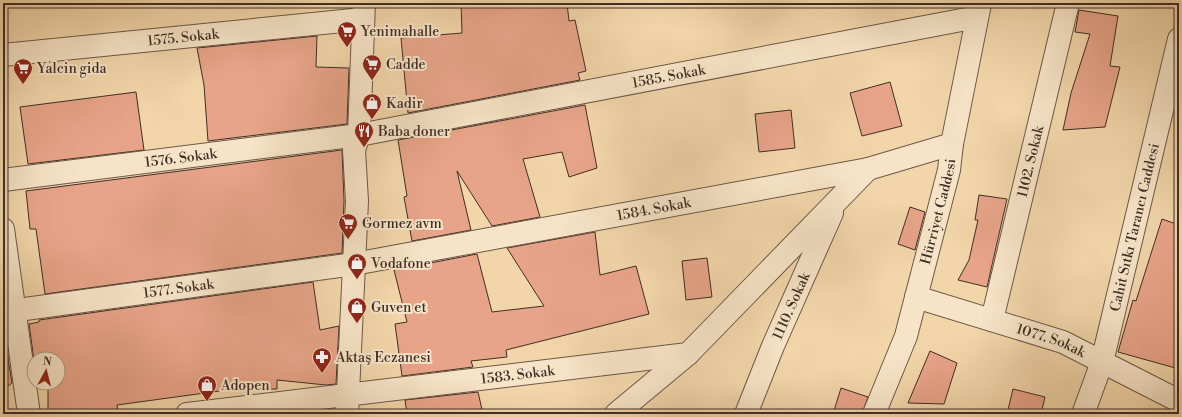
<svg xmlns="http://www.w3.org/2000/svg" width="1182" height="417" font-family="'Libre Bodoni',serif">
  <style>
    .building { fill: #e8a489; stroke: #3f2e27 }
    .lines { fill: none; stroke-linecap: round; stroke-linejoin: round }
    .minor-casing { stroke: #6c5848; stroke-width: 24 }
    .minor { stroke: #f7e4c8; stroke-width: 22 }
    .labels { text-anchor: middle; stroke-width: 4; stroke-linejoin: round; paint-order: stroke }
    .poi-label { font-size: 14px; fill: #3f2e27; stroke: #f7e4c8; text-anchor: start }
    .street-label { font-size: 14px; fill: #3f2e27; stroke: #f7e4c8 }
  </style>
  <rect width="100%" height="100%" fill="#f2d6aa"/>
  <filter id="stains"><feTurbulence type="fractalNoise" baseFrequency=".005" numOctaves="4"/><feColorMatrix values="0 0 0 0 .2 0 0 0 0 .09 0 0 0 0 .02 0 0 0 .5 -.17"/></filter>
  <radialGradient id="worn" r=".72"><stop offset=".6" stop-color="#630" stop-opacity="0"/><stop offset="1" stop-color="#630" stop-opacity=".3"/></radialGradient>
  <!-- building -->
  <path class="building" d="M461,3h106l2,18 6,-1 11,51 -8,2 2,7 -172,33 -7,-75 61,-5z
    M1079,10l39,6 -8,50 10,1 -15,60 -42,3 8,-37 19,-59 -15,-2z
    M317,36l-1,31 33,1 -2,56 -139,17 -4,-56 -7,-37z
    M890,82l12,44 -40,10 -12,-43z
    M136,92l8,58 -116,14 -8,-57z
    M585,105l12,63 -28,9 -7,-25 -39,7 17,58 -48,9 -35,-55 14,59 -59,11 -8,-44 3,-1 -9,-56z
    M791,110l4,38 -36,4 -4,-38z
    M342,150l2,51 -2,52 -297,41 -9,-65h-6l-4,-38z
    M979,195l28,4 -20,88 -29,-7 11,-20 9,-40h-3z
    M910,207l15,5 -10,38 -17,-6z
    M1162,219l17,6v144l-61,-17 15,-52 3,1z
    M595,232l5,43 36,-9 13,48 -143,36 1,7 -36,4 2,6 -71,9 -7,-52 12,-2 -13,-52 83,-16 15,58 52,-6 -37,-58z
    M707,258l5,39 -26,3 -4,-39z
    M313,282l7,48 19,-4 -3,58 -10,1 -49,-5v9l-50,1 -110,15 1,9h-70v-31h10v-24l-11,-1 -13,2 -5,-36 10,-2v-2z
    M3,328l9,55 -9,7z
    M930,351l27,12 -13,41 -36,-1z
    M841,388l27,9 -6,17h-29z
    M1013,389l32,8 -4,17h-34z
    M478,392l5,22h-76l-2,-14z"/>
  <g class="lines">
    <defs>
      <g id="minor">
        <path id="s1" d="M3,55l360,-36"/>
        <path id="s2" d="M3,180l356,-45 618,-118"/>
        <path d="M3,229l26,185"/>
        <path id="s3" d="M916,297l147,45 116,59"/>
        <path id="s4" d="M3,312l351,-48 514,-95 84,-25"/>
        <path id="s5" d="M992,320l76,-317"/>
        <path id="s6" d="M187,414l501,-60"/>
        <path d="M347,414l10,-213 -3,-51 5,-15 5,-132"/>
        <path d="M616,414l72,-60 180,-185"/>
        <path id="s7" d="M746,414l27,-68 59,-133"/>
        <path id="s8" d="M874,414l32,-78 43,-166 3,-26 28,-140"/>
        <path id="s9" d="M1083,414l19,-52 77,-323"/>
      </g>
    </defs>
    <!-- minor casing -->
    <use href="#minor" class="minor-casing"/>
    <!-- minor -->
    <use href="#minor" class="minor"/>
  </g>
  <!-- icons -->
  <defs>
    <symbol id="supermarket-pin" viewBox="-11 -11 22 30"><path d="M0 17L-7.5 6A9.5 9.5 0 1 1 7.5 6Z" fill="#8f2418" stroke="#f7e4c8"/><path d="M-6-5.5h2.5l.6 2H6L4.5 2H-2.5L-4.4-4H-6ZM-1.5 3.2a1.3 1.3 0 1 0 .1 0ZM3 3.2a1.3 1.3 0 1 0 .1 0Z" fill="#fff"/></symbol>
    <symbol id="shop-pin" viewBox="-11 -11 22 30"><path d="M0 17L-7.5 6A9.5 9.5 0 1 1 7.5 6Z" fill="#8f2418" stroke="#f7e4c8"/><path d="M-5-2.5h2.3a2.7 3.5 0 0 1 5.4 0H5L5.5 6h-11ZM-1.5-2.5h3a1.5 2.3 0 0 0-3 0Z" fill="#fff"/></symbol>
    <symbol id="restaurant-pin" viewBox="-11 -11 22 30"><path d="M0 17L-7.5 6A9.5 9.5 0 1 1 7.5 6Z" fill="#8f2418" stroke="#f7e4c8"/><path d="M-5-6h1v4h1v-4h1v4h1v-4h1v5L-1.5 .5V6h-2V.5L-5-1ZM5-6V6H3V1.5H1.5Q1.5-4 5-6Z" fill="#fff"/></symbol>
    <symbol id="pharmacy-pin" viewBox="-11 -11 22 30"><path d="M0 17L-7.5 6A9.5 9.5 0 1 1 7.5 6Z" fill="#8f2418" stroke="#f7e4c8"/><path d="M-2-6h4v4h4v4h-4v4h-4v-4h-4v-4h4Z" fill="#fff"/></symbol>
  </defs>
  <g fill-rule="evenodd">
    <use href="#supermarket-pin" x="336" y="20" width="22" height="30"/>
    <use href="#supermarket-pin" x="361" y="53" width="22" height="30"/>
    <use href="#supermarket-pin" x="12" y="57" width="22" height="30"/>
    <use href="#shop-pin" x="361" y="92" width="22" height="30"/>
    <use href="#restaurant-pin" x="353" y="120" width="22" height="30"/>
    <use href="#supermarket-pin" x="337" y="212" width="22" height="30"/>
    <use href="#shop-pin" x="346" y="252" width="22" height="30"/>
    <use href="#shop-pin" x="346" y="296" width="22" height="30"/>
    <use href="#pharmacy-pin" x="311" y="346" width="22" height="30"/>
    <use href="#shop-pin" x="196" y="374" width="22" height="30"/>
  </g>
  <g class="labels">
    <!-- poi labels -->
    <g class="poi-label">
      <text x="361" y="36">Yenimahalle</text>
      <text x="386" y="69">Cadde</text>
      <text x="37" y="73">Yalcin gida</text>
      <text x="386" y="108">Kadir</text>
      <text x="378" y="136">Baba doner</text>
      <text x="362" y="228">Gormez avm</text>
      <text x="371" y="268">Vodafone</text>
      <text x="371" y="312">Guven et</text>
      <text x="336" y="362">Aktaş Eczanesi</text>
      <text x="221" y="390">Adopen</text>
    </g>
    <!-- street labels -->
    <g class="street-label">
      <text dy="5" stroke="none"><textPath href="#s1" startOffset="181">1575. Sokak</textPath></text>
      <text dy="5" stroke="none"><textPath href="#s2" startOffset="674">1585. Sokak</textPath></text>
      <text dy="5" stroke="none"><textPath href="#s2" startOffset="179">1576. Sokak</textPath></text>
      <text dy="5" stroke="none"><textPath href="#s5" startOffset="163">1102. Sokak</textPath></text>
      <text dy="5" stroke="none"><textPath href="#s4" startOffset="659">1584. Sokak</textPath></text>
      <text dy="5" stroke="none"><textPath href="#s8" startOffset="213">Hürriyet Caddesi</textPath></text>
      <text dy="5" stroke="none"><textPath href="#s9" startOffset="194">Cahit Sıtkı Tarancı Caddesi</textPath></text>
      <text dy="5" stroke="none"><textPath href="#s4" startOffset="177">1577. Sokak</textPath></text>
      <text dy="5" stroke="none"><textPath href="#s7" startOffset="117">1110. Sokak</textPath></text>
      <text dy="5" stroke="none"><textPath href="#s3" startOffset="142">1077. Sokak</textPath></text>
      <text dy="5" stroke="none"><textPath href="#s6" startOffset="333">1583. Sokak</textPath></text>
    </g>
  </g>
  <!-- margin -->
  <rect width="1182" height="417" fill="none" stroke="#f2d6aa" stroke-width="16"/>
  <rect x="4" y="4" width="1174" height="409" fill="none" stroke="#3f2e27" stroke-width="2"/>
  <rect x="8" y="8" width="1166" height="401" fill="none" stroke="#3f2e27"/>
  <!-- north arrow -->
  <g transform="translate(46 371) rotate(7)"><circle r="19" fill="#f7e4c8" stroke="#ad9b88"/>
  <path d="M0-3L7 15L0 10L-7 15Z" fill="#8f2418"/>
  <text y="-6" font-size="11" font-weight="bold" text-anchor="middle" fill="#3f2e27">N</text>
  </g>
  <rect width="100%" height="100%" filter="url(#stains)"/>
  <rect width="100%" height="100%" fill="url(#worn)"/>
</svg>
